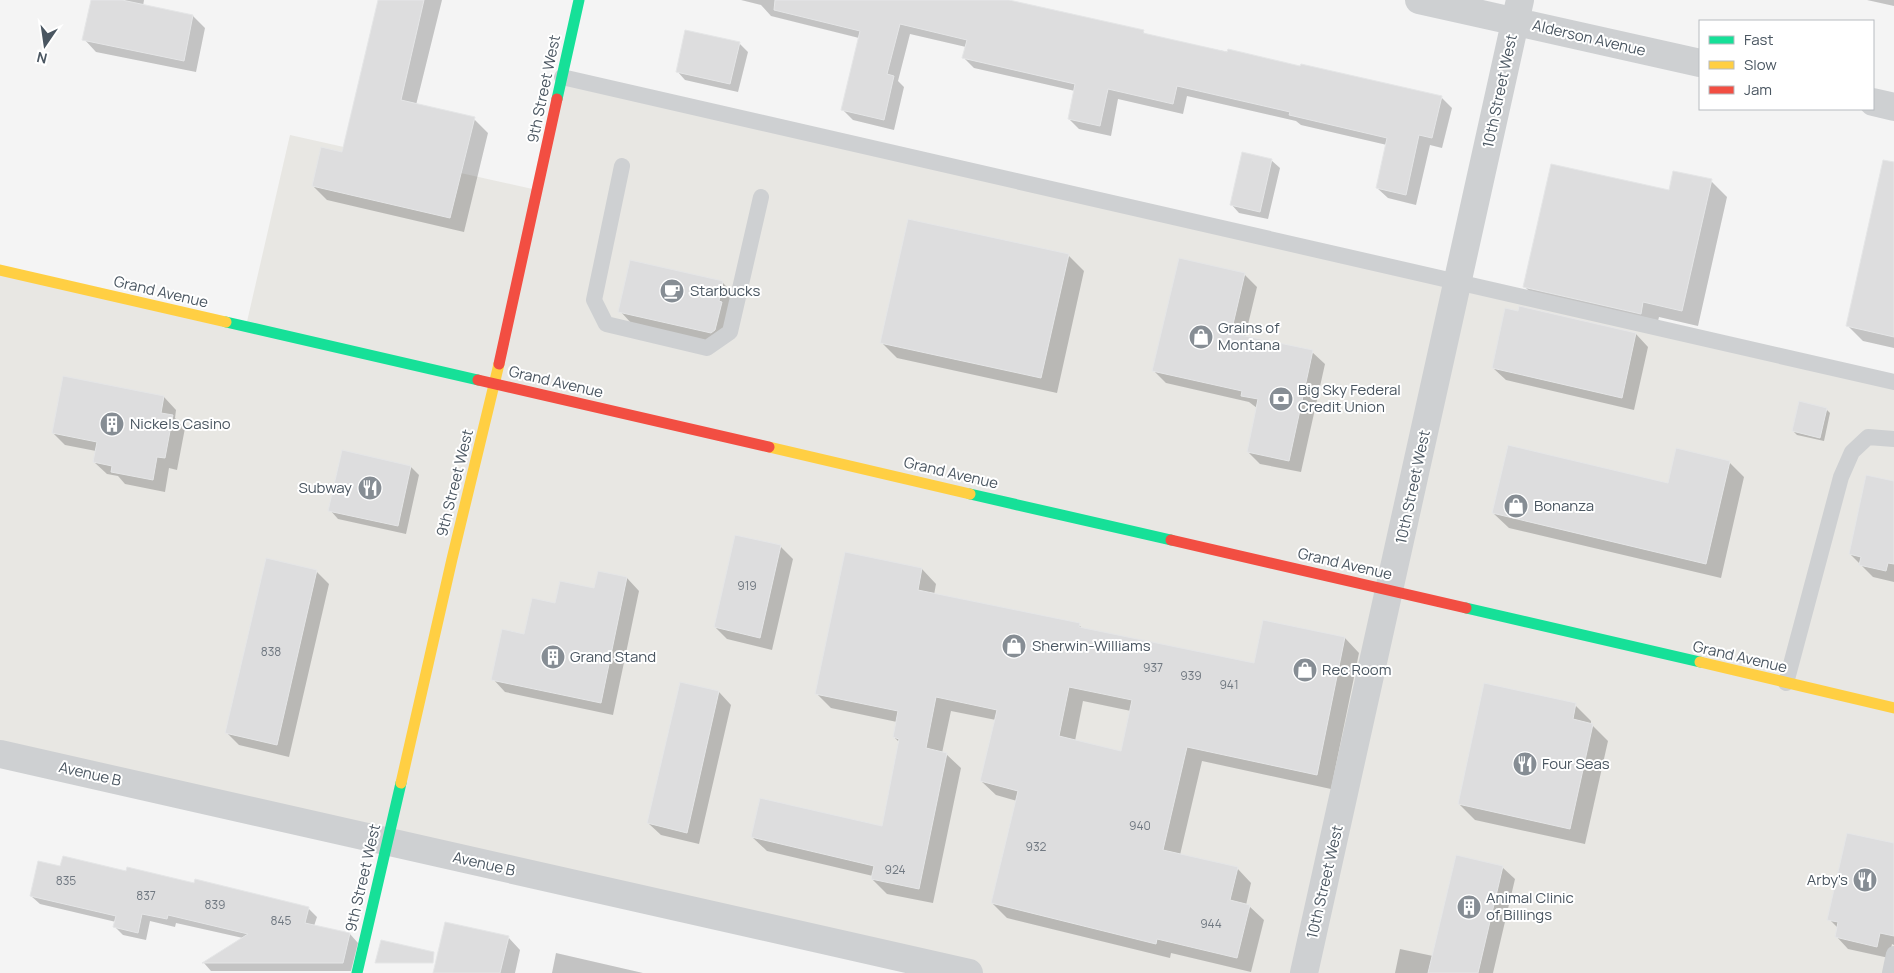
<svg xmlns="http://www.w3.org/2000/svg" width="1894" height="973" font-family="Manrope,sans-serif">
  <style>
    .commercial { fill: #e8e7e3 }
    .shadow { fill: #0003; fill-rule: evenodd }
    .building { fill: #ddddde; stroke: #e5e6e7; fill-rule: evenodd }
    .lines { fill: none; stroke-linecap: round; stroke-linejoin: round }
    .lane { stroke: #ced0d2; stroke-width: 16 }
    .street { stroke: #ced0d2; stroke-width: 28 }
    .fast { stroke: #16e098; stroke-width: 11 }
    .slow { stroke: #ffcf43; stroke-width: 11 }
    .jam { stroke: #f24e42; stroke-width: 11 }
    .labels { text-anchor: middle; stroke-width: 4; stroke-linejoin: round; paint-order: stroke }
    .number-label { font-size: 12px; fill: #707881 }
    .street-label { font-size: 15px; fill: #4a5661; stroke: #fff }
    .poi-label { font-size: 15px; fill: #4a5661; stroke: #fff; text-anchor: start }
  </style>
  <rect width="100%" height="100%" fill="#f4f4f4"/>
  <!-- commercial -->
  <path class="commercial" d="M562,77l1332,302v594h-926l-968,-218v-485l246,56 44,-191 247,55z"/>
  <!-- shadow -->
  <path class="shadow" d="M92,0h52l-1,6 50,10 12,12 -9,44 -100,-20 -12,-13z
    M379,0h63l-26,105 58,14 14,14 -24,99 -137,-32 -14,-14 29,-33z
    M741,0h227l175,32 4,3 294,62 11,11 -10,40 -12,-3 -14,60 -28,-7 -11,-10 10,-43 -86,-20 -5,-4 -109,-25 -4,18 -65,-15 -7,37 -32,-7 -10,-10 6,-28 -101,-23 -10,-10 2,-11 -56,-13 -12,47 6,6 -10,43 -41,-10 -10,-10 16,-72 -88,-22 -10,-11z
    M1867,0h27v6z
    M739,43l9,9 -10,40 -53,-12 -8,-9z
    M1271,160l9,8 -12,51 -29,-6 -8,-9z
    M1711,181l16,16 -29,129 -39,-9 -3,12 -116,-27 -16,-16 146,-94z
    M1894,209v139l-31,-7 -15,-15z
    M1068,255l16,16 -27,122 -160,-35 -16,-16z
    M631,261l92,22 12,12 -11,50 -92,-21 -12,-13z
    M1244,274l13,13 -12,50 67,15 13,12 -24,108 -41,-8 -12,-12 9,-44 -8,-6 -83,-19 -12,-12z
    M1636,334l12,13 -14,63 -128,-30 -13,-12z
    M64,378l100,19 12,13 -1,8 10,10 -8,42 -8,-2 -4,24 -40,-8 -7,-8 -11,-2 -13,-12 2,-11 -31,-6 -12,-12z
    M1826,409l4,4 -6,28 -27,-6 -4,-4z
    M1729,462l15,15 -23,101 -212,-50 -16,-15 176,-29z
    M411,467l8,8 -13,59 -68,-15 -8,-9z
    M1894,482v100l-21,-5 -23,-23z
    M736,536l45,11 12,12 -21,91 -45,-11 -12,-12z
    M267,560l50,12 12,12 -40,173 -50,-12 -12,-12z
    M922,569l14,15 -2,11 145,30 4,4 172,35 90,-26 14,15 -28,136 -129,-28 -22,94 57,13 14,15 -5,22 3,1 15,14 -13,52 -80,-19 -1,5 -163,-40 -15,-15 25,-102 -21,-6 -15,-14 15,-61 -45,-9 -9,42 4,1 15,14 -28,135 -46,-9 -15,-15 1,-3 -106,-25 -15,-14 131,-9 17,-85 -6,-6 3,-15 -66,-14 -14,-14zM1083,701l48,10 -9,42 -47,-12z
    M598,572l29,6 12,13 -26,124 -108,-23 -12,-13 32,-44 31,-31 39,-14z
    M719,692l12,13 -32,139 -38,-9 -13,-12z
    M1575,705l16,16v3l17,17 -23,103 -110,-24 -16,-16z
    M1894,844v101l-2,-1 -3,14 -41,-9 -12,-13 2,-8 -9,-9z
    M1502,867l13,12 -22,94h-98l5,-24 33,7z
    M61,868l66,4 181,36 9,9 -3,9 36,8 8,9 -7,28h-140l-7,-8 39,-25 -67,-15 -1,4 -25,-6 -4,19 -23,-5 -8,-8 1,-5 -76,-18 -9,-8z
    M508,937l12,13 -5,23h-80z
    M556,953l87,20h-91z"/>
  <!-- building -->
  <path class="building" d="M91,0h31l71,15 -9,46 -102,-21z
    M378,0h46l-23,100 74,17 -25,101 -138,-32 9,-39 21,5z
    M775,0h234l135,30 -1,3 84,19 1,-3 72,17 1,-2 141,32 -10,42 -13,-3 -13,60 -30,-7 11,-50 -98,-23 1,-3 -113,-26 -4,18 -65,-15 -8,37 -32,-7 7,-35 -113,-26 5,-18 -67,-16 -13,50 7,2 -10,44 -43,-10 19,-79 -86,-21z
    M685,30l55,12 -10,42 -54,-12z
    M1242,152l30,7 -12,53 -30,-7z
    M1883,160l11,2v175l-48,-11z
    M1551,164l118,26 4,-19 39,8 -30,132 -39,-9 -2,12 -118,-27z
    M908,219l161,35 -28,124 -161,-35z
    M1179,258l66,15 -14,60 82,17 -24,111 -42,-9 11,-53 -17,-3 1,-5 -90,-20z
    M630,260l93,21 -4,20 3,1 -7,28 -4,3 -93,-21z
    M1519,306l117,27 -14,65 -130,-30 13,-60 13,3z
    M63,376l101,20 -3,17 12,2 -8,43 -8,-1 -4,23 -42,-8 1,-6 -19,-4 4,-20 -45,-9z
    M1799,401l28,7 -7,30 -28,-7z
    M1508,445l160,38 8,-35 54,13 -24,103 -214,-51z
    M342,450l69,16 -13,60 -70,-15z
    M1866,475l28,6v83l-6,-1 -2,8 -27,-6 2,-8 -12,-3z
    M735,535l46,10 -21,93 -46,-11z
    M845,552l77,16 -4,22 162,33 -1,4 175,36 9,-43 82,17 -28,138 -130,-28 -24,103 75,17 -8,33 20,5 -13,53 -80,-19 -1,5 -165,-41 27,-112 -38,-10 17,-71 -61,-13 -10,51 21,5 -28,136 -48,-10 3,-13 -123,-29 9,-39 122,28 17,-87 -6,-2 5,-26 -83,-17zM1069,687l63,13 -11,51 -62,-15z
    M266,558l51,12 -40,175 -52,-12z
    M598,571l29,6 -26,126 -110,-23 11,-51 22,5 8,-36 23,5 5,-22 34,7z
    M680,682l39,9 -32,142 -40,-10z
    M1484,683l92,20 -3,16 20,5 -23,105 -112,-25z
    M1847,833l47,10v93l-14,-3 -3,14 -42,-10 3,-15 -11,-2z
    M1456,855l47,11 -25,107h-50z
    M63,856l63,15 1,-4 67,16 1,-4 114,28 -4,16 45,10 -7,30h-141l46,-29 -80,-19 -1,4 -25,-5 -4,19 -25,-6 3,-11 -86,-20 8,-35 22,5z
    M445,922l64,14 -9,37h-67z
    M381,940l53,12 -1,11h-58z"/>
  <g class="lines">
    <!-- lane -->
    <path class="lane" d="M562,77l1332,305
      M622,166l-28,134 12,24 101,24 23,-16 31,-135
      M1786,683l55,-206 11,-25 16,-15 26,2
      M1890,973l4,-19"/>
    <!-- street -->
    <path class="street" d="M1419,0l281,63
      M1873,102l21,5
      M0,754l969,219
      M1304,973l216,-973"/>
    <!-- fast -->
    <path class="fast" d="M557,99l22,-99
      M226,322l252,58
      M970,494l201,46
      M1466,608l234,54
      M357,973l44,-190"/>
    <!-- slow -->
    <path class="slow" d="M0,270l226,52
      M769,447l201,47
      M1700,662l194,46
      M401,783l51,-224 47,-195"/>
    <!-- jam -->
    <path class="jam" d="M499,364l58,-265
      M478,380l291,67
      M1171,540l295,68"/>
  </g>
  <!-- icons -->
  <defs>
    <symbol id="cafe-disc" viewBox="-11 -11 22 22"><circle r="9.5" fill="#868d94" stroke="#fff"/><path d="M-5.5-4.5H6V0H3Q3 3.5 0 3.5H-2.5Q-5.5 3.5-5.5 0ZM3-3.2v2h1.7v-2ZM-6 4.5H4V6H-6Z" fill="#fff"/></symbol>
    <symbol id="shop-disc" viewBox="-11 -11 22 22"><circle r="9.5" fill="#868d94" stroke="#fff"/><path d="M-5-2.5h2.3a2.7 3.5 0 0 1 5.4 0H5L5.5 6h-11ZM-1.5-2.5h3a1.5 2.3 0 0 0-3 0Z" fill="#fff"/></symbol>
    <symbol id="bank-disc" viewBox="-11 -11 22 22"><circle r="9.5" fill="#868d94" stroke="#fff"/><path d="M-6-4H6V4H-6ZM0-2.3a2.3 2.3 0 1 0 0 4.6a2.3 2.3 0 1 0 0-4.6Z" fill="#fff"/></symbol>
    <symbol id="building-disc" viewBox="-11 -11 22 22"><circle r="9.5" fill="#868d94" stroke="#fff"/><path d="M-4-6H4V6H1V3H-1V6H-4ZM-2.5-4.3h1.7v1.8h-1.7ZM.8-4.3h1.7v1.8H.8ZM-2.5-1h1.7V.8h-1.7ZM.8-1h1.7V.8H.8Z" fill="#fff"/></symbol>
    <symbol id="restaurant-disc" viewBox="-11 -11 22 22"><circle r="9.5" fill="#868d94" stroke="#fff"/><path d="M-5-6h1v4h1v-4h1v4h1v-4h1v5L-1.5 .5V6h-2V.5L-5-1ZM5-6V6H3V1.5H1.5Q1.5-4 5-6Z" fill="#fff"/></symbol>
  </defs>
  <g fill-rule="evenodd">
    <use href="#cafe-disc" x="658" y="277" width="28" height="28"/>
    <use href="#shop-disc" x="1187" y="323" width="28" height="28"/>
    <use href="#bank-disc" x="1267" y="385" width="28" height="28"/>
    <use href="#building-disc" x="98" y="410" width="28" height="28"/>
    <use href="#restaurant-disc" x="356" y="474" width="28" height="28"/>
    <use href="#shop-disc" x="1502" y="492" width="28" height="28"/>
    <use href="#shop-disc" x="1000" y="632" width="28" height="28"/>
    <use href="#building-disc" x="539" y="643" width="28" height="28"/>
    <use href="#shop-disc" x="1291" y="656" width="28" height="28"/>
    <use href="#restaurant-disc" x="1511" y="750" width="28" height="28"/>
    <use href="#restaurant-disc" x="1851" y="866" width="28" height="28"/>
    <use href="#building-disc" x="1455" y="893" width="28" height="28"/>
  </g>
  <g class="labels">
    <!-- number labels -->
    <g class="number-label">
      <text x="747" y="590">919</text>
      <text x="271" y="656">838</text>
      <text x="1153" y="672">937</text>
      <text x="1191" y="680">939</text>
      <text x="1229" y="689">941</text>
      <text x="1140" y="830">940</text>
      <text x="1036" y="851">932</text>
      <text x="895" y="874">924</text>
      <text x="66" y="885">835</text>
      <text x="146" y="900">837</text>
      <text x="215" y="909">839</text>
      <text x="281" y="925">845</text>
      <text x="1211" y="928">944</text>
    </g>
    <!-- street labels -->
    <g class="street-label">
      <text transform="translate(1589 38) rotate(13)" y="5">Alderson Avenue</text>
      <text transform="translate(544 89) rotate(-78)" y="5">9th Street West</text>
      <text transform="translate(1500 91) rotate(-78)" y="5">10th Street West</text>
      <text transform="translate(161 292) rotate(13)" y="5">Grand Avenue</text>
      <text transform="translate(556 382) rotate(13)" y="5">Grand Avenue</text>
      <text transform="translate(951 473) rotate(13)" y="5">Grand Avenue</text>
      <text transform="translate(455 483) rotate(-76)" y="5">9th Street West</text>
      <text transform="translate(1413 487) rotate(-78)" y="5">10th Street West</text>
      <text transform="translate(1345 564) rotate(13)" y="5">Grand Avenue</text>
      <text transform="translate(1740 657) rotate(13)" y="5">Grand Avenue</text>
      <text transform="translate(90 774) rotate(13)" y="5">Avenue B</text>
      <text transform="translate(484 864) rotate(13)" y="5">Avenue B</text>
      <text transform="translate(363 878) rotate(-77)" y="5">9th Street West</text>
      <text transform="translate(1325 882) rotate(-77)" y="5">10th Street West</text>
    </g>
    <!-- poi labels -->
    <g class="poi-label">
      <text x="690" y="296">Starbucks</text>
      <text x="1218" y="333">Grains of<tspan x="1218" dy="17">Montana</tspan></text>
      <text x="1298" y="395">Big Sky Federal<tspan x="1298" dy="17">Credit Union</tspan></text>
      <text x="130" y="429">Nickels Casino</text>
      <text x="352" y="493" text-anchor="end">Subway</text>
      <text x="1534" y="511">Bonanza</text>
      <text x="1032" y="651">Sherwin-Williams</text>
      <text x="570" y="662">Grand Stand</text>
      <text x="1322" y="675">Rec Room</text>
      <text x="1542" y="769">Four Seas</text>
      <text x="1848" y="885" text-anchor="end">Arby's</text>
      <text x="1486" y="903">Animal Clinic<tspan x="1486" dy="17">of Billings</tspan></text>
    </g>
  </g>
  <!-- legend -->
  <rect x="1699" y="20" width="175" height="90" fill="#ffffff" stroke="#b7bbc0"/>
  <rect x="1709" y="36" width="25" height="8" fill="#16e098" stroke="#b7bbc0"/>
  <text x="1744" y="45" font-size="15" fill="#4a5661">Fast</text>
  <rect x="1709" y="61" width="25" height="8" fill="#ffcf43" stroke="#b7bbc0"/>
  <text x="1744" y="70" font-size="15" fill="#4a5661">Slow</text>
  <rect x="1709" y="86" width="25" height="8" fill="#f24e42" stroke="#b7bbc0"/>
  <text x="1744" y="95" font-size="15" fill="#4a5661">Jam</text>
  <!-- north arrow -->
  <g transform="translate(45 45) rotate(193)" stroke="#ffffff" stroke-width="4" paint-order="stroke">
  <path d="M0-4L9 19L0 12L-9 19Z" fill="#4a5661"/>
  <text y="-8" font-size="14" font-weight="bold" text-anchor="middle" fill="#4a5661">N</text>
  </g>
</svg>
